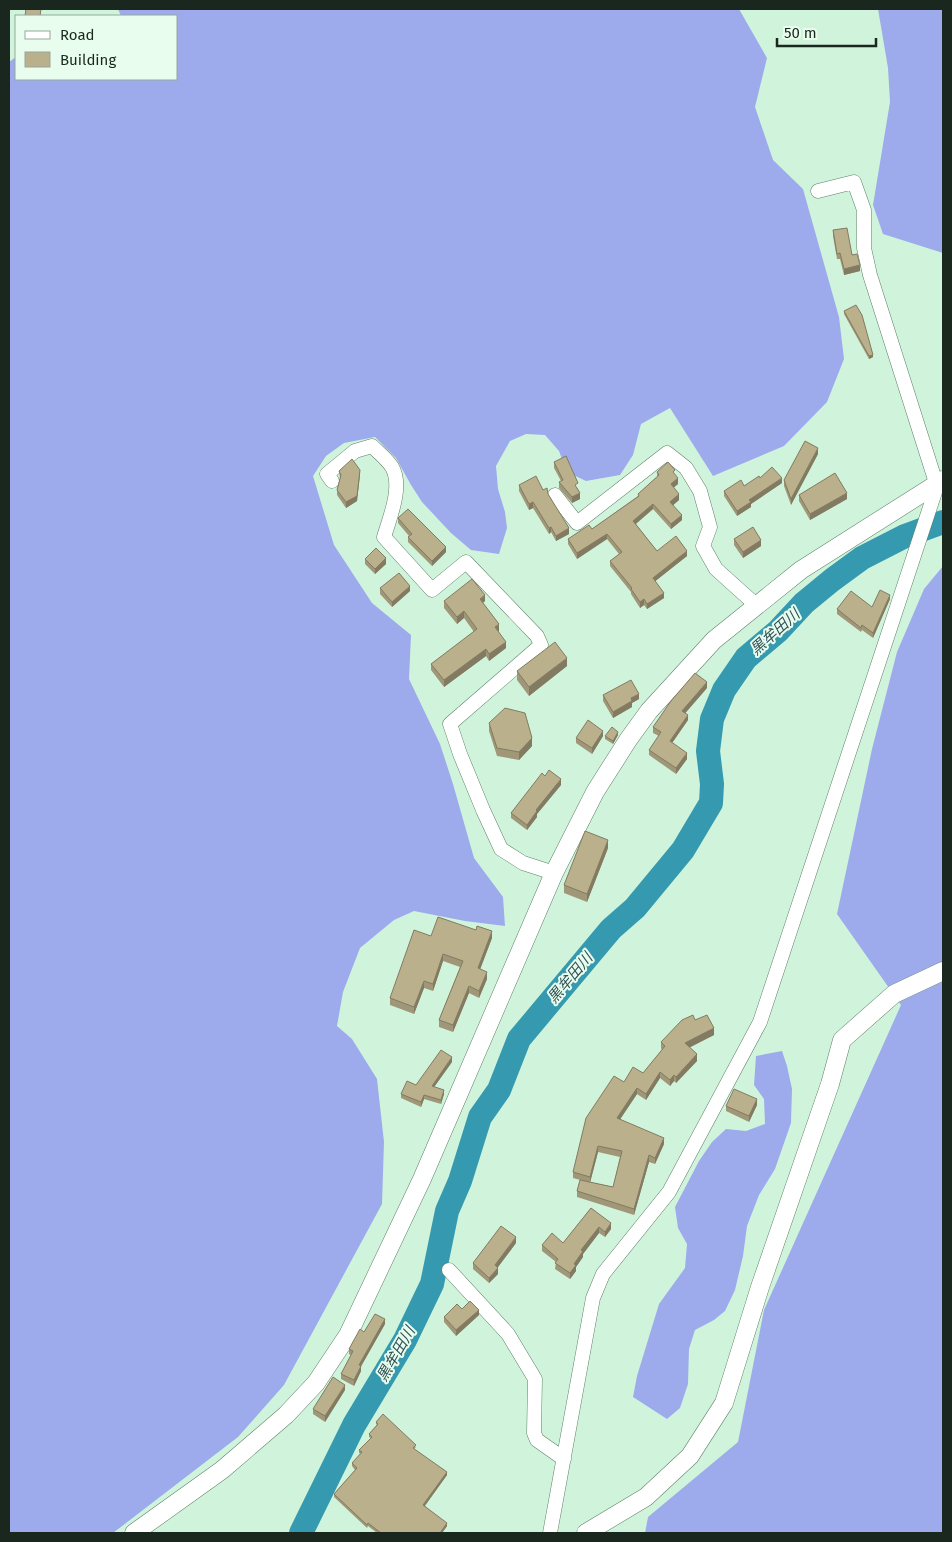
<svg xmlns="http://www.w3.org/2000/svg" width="952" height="1542" font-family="'Fira Sans','Noto Sans JP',sans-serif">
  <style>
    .forest { fill: #9dabec }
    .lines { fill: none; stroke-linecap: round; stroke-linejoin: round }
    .river { stroke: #3599af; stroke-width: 24 }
    .minor-casing { stroke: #5f8069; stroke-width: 15 }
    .tertiary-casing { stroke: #5f8069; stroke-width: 19 }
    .minor { stroke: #fff; stroke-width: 14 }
    .tertiary { stroke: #fff; stroke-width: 18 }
    .wall { fill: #a09778; fill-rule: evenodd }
    .shaded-wall { fill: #827b62 }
    .building { fill: #bab08c; stroke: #827b62 }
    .labels { text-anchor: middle; stroke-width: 4; stroke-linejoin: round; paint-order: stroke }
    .water-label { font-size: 15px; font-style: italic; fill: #325057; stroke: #e8fdee }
  </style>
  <rect width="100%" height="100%" fill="#d0f4db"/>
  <!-- forest -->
  <path class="forest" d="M118,9h621l28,49 -12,49 18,53 30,29 36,128 5,42 -17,43 -43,44 -71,30 -43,-68 -29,16 -8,31 -13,20 -34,6 -19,-9 -8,-21 -14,-16 -19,-1 -16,7 -14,25 2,23 7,23 2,16 -8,26 -28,-4 -20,-17 -29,-31 -11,-17 -15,-27 -21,-21 -31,6 -18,13 -13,20 21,69 38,58 39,32 -2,44 31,65 13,40 21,74 29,39 2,29 -40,-5 -51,-10 -20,9 -34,28 -17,44 -6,34 15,13 25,40 7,63 -2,62 -98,181 -46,52 -125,96h-104v-1471l7,-5v22h160v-63h-55z
    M878,9h65v244l-60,-19 -10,-29 17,-103 -2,-34z
    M943,566v967h-298l3,-16 90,-75 26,-132 137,-305 -64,-91 35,-165 25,-97 27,-63z
    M782,1051l5,15 5,23 -1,34 -16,46 -16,26 -12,31 -4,30 -8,34 -10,21 -11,9 -19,10 -6,19 -1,35 -8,24 -13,11 -34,-22 4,-21 22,-72 26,-36 2,-24 -9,-16 -3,-21 24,-46 13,-19 14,-13 20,2 19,-7 -1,-25 -10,-14 2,-29z"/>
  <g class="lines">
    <!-- river -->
    <path class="river" d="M301,1533l53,-108 51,-85 27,-56 15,-73 13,-30 20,-64 19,-27 20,-51 92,-110 24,-21 48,-58 28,-47 1,-19 -4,-33 4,-32 12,-29 22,-32 32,-27 26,-28 28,-23 30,-22 43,-22 38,-14"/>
    <defs>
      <path id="minor" d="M332,481l-5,-7 28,-23 17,-5c7,7 15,13 20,21 11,19 -2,50 -8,70l48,53 34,-28 71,74 4,9 -91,79 10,30 23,56 18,39 22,14 31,10
        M555,495l22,28 90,-70 19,15 14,23 10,36 -7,19 13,23 40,36
        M449,1270l59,64 27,45 -1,54 3,7 27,19
        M550,1533l43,-235 10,-24 66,-82 91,-170 177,-536 -67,-211 -6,-27v-38l-10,-28 -36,9"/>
      <path id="tertiary" d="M134,1533l88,-63 64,-55 30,-32 32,-48 74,-156 132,-306 41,-81 33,-52 21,-29 65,-71 87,-70 142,-90
        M586,1533l60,-36 44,-41 34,-53 36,-116 70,-203 12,-44 52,-46 49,-23"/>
    </defs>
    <!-- minor casing -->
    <use href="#minor" class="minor-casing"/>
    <!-- tertiary casing -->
    <use href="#tertiary" class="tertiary-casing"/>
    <!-- minor -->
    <use href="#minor" class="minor"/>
    <!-- tertiary -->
    <use href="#tertiary" class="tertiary"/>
  </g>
  <!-- wall -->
  <path class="wall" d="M833,230l19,25 8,16 -16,4 -4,-16h-3l-4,-23z
    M844,311l29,46 -4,2 -25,-45z
    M818,454l-27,51 -7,-19v-6z
    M554,462l24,27 2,10 -8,4 -13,-15v-6l2,-1 -7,-13z
    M339,471l21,5 -3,25 -11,7 -9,-13v-5l3,-12z
    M657,472l18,3 3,9 -5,3 6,13 -6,5 9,15 -11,9 -18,-20 -17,15 21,27 30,5 -32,25 9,17 -17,11 -3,-4 -4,3 -9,-14v-2l-21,-26v-5l9,-7 -12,-15 -30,20 -9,-15v-5l24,-10 46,-33v-2l19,-17z
    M760,478l22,5 -31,21v3l-14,9 -13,-20v-5l20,-5z
    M519,485l24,5 5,4 21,40 -13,7 -5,-9 -2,2 -16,-26 -4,2 -10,-19z
    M799,495l48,4 -37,21 -11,-19z
    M398,518l48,34 -14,14 -24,-24v-5l1,-1 -11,-13z
    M734,539l27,7 -18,12 -9,-13z
    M365,559l21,5 -11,10 -10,-10z
    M380,588l30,3 -18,16 -12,-13z
    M890,599l-17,39 -11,-8 -1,2 -24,-18v-5l35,-2z
    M444,601h41l-2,2 16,28h-1l8,17 -17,13 -3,-5 -42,31 -13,-17v-6l43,-32 -10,-14 -7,6 -13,-16z
    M567,666l-38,30 -12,-16v-9z
    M707,688l-22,25 3,7 -16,23 15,16 -11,15 -27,-19v-5l10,-14 -6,-3v-6z
    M603,695l36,4 -7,4v4l-19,11 -10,-17z
    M489,723l43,23 -13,14 -22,-4 -8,-25z
    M618,735l-5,9 -8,-5v-3z
    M603,736l-11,18 -16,-11v-5z
    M545,776l16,9 -24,29v3l-10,13 -16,-12v-5z
    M608,848l-21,54 -23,-9v-8z
    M431,936l61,2 -12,31 7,10 -8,19 -10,-5 -16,39 -14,-5v-7l21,-53 -17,-6 -10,30 -9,-3 -10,26 -24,-9v-7z
    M695,1020l19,15 -25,12 8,14 -21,22 -2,-2 -4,5 -10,-8 -14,22 -9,-6 -17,25 44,25 -9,20 -6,-2 -15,53 -57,-18v-6l3,-11 -7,-2v-6l51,-90 19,-9 19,-23 -1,-2v-6zM598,1152l22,5 -7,30 -23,-5z
    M452,1062l-18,25 10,7 -3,10 -17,-5 -3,8 -20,-9v-4z
    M757,1105l-8,17 -23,-11v-5z
    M591,1208l20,21 -6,8 -6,-4 -16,21v3l-7,10v4l-6,8 -15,-10 1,-7 -14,-11v-6l21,-2z
    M516,1243l-18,24v7l-9,9 -16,-14v-6z
    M462,1309l17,6 -23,21 -12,-14v-5z
    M385,1324l-24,42v5l-7,15 -13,-7v-5l10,-19 -2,-1v-5l15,-17z
    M345,1390l-20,32 -12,-8v-5z
    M376,1422l40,25 -2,2 33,26 -22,31 22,20 -5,7h-65l-9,-7 -1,2 -33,-31v-3l21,-24 -3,-4v-3l9,-9 -2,-1v-3l12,-12 -2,-1v-3l8,-9 -1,-1z"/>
  <!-- shaded-wall -->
  <path class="shaded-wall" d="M860,265v6l-16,4v-6z
    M873,355v2l-4,2v-3z
    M818,448v6l-27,51v-6z
    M360,470l-3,31 -11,7v-6z
    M678,478v6l-7,6v-6z
    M782,478v5l-31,21v3l-14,9v-5l12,-11z
    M580,493v6l-8,4v-6z
    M847,493v6l-37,21v-6z
    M679,494v6l-9,8v-6z
    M533,502v6l-4,2v-6z
    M653,504v5l-20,17v-5z
    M682,515v5l-11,9v-5z
    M551,527v5l-2,2v-6z
    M569,528v6l-13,7v-5z
    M607,534v5l-30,20v-6z
    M761,540v6l-18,12v-6z
    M446,547v5l-14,14v-5z
    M687,551v5l-34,27v-5z
    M386,558v6l-11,10v-5z
    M410,586v5l-18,16v-5z
    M664,593v5l-17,11v-5z
    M485,595v6l-5,4v-6z
    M890,595v4l-17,39v-5z
    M644,599v6l-4,3v-6z
    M464,611v7l-7,6v-7z
    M499,624v7l-4,3v-7z
    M506,642v6l-17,13v-7z
    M486,649v7l-42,31v-7z
    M567,658v8l-38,30v-9z
    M707,682v6l-25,29v-6z
    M639,694v5l-7,4v4l-19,11v-6l18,-14z
    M688,715v5l-18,26v-5z
    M603,731v5l-11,18v-6z
    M618,732v3l-5,9v-3z
    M532,738v8l-13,14v-8z
    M687,753v6l-11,15v-6z
    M561,779v6l-24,29v3l-10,13v-5l9,-15z
    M608,840v8l-21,54v-8z
    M492,931v7l-14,37v-7z
    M443,954v7l-10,30v-7z
    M487,972v7l-8,19v-7z
    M424,981v7l-10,26v-7z
    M469,986v7l-16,39v-7z
    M714,1028v7l-29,15v-7z
    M697,1054v7l-21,22v-6z
    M452,1057v5l-20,28v-4z
    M660,1072v6l-14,22v-6z
    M674,1075v6l-4,5v-6z
    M637,1088v6l-20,30v-6z
    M444,1090v4l-3,10v-4z
    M424,1095v4l-3,8v-5z
    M757,1099v6l-8,17v-6z
    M664,1138v6l-9,20v-6z
    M598,1146v6l-8,31v-6z
    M649,1155v7l-15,53v-6z
    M611,1223v6l-6,8v-5z
    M599,1227v6l-16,21v3l-7,10v4l-6,8v-6l4,-9 7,-14z
    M516,1237v6l-21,28v-6z
    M498,1268v6l-9,9v-5z
    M479,1310v5l-23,21v-6z
    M385,1319v5l-26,46v-5z
    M361,1366v5l-7,15v-6z
    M345,1385v5l-20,32v-6z
    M447,1472v3l-24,33v-3z
    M447,1523v3l-5,7h-2z"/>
  <!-- building -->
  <path class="building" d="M26,9h15l-1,7h-15z
    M847,228l5,27 5,-1 3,11 -16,4 -4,-16 -3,1 -4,-24z
    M856,305l6,10 11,40 -4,1 -25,-45z
    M805,441l13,7 -27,51 -7,-19z
    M566,456l12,27 -3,2 5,8 -8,4 -13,-15 4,-2 -9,-18z
    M352,459l8,11 -3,26 -11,6 -9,-12 4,-15 -2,-4z
    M668,462l7,8 -2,2 5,6 -7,6 8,10 -9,8 12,13 -11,9 -18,-20 -20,17 24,30 19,-15 11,15 -34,27 11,15 -17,11 -3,-5 -4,3 -9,-13 1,-1 -22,-27 12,-9 -15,-18 -30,19 -9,-14 21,-14 3,4 47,-33 -1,-2 21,-19 -2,-3z
    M772,467l10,11 -33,22 2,2 -14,9 -13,-20 17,-11 3,6 15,-10 1,2z
    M835,473l12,20 -37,21 -11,-19z
    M536,476l7,14 4,-2 1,6 21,34 -13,8 -5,-9 -2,1 -16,-26 -4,2 -10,-19z
    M408,509l38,38 -14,14 -24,-24 4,-3 -14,-16z
    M753,527l8,13 -18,12 -9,-13z
    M376,548l10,10 -11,11 -10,-10z
    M399,573l11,13 -18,16 -12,-14z
    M472,579l13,16 -5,4 19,25 -4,3 11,15 -17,12 -3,-5 -42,31 -13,-16 46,-35 -13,-18 -7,6 -13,-16z
    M880,590l10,5 -17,38 -11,-8 -1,3 -24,-19 14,-18 21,16z
    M555,642l12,16 -38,29 -12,-16z
    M695,673l12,9 -25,29 6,4 -18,26 17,12 -11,15 -27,-18 12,-18 -8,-5 18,-26z
    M631,680l8,14 -8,4 1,3 -19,11 -10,-17z
    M505,708l20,5 7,25 -13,14 -22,-4 -8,-25z
    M588,720l15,11 -11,17 -16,-10z
    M612,727l6,5 -5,9 -8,-5z
    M549,770l12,9 -25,31 1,1 -10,14 -16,-12 31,-40 3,3z
    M585,831l23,9 -21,54 -23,-9z
    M438,917l38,13 1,-4 15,5 -14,37 9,4 -8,19 -10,-5 -16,39 -14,-5 24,-59 -20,-7 -10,30 -9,-3 -10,26 -24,-9 24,-68 17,6z
    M693,1015l2,5 12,-5 7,13 -29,15 12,11 -21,23 -2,-2 -4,5 -10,-8 -14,22 -9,-6 -20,30 47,20 -9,20 -6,-3 -15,54 -57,-18 3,-11 33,7 9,-36 -24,-5 -8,31 -17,-5 13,-54 28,-42 10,6 9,-15 10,6 22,-27 -4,-4 21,-22z
    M441,1050l11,7 -20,29 12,4 -3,10 -17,-5 -3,7 -20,-8 6,-13 9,4z
    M734,1089l23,10 -8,17 -23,-10z
    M591,1208l20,15 -6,9 -6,-5 -18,23 2,1 -9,13 2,1 -6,8 -15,-10 3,-4 -16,-14 10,-12 11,10z
    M501,1226l15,11 -21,28 3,3 -9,10 -16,-15z
    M470,1301l9,9 -23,20 -12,-13 13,-13 5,5z
    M375,1314l10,5 -26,46 2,1 -7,14 -13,-6 12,-23 -4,-2 11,-20 4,3z
    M333,1377l12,8 -20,31 -12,-7z
    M383,1414l33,31 -3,3 34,24 -24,33 24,18 -7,10h-59l-13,-10 -1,2 -33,-31 23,-26 -5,-5 10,-11 -3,-2 13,-13 -3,-3 9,-10 -2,-2z"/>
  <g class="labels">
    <!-- water labels -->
    <g class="water-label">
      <text transform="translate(775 632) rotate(-42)" y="5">黒牟田川</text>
      <text transform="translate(570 978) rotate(-50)" y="5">黒牟田川</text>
      <text transform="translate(396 1354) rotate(-60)" y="5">黒牟田川</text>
    </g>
  </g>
  <!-- border -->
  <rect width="952" height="1542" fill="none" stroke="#1a271e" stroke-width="20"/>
  <!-- legend -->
  <rect x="15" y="15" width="162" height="65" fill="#e8fdee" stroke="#96a79b"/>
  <rect x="25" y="31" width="25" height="8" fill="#ffffff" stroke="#96a79b"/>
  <text x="60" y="40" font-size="15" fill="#1a271e">Road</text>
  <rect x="25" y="52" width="25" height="15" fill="#bab08c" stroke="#96a79b"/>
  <text x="60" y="65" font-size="15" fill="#1a271e">Building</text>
  <!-- scale -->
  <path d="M777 38v8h99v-8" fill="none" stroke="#1a271e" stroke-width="2.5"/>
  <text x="784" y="38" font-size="15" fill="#1a271e" stroke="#e8fdee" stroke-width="4" paint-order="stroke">50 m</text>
</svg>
